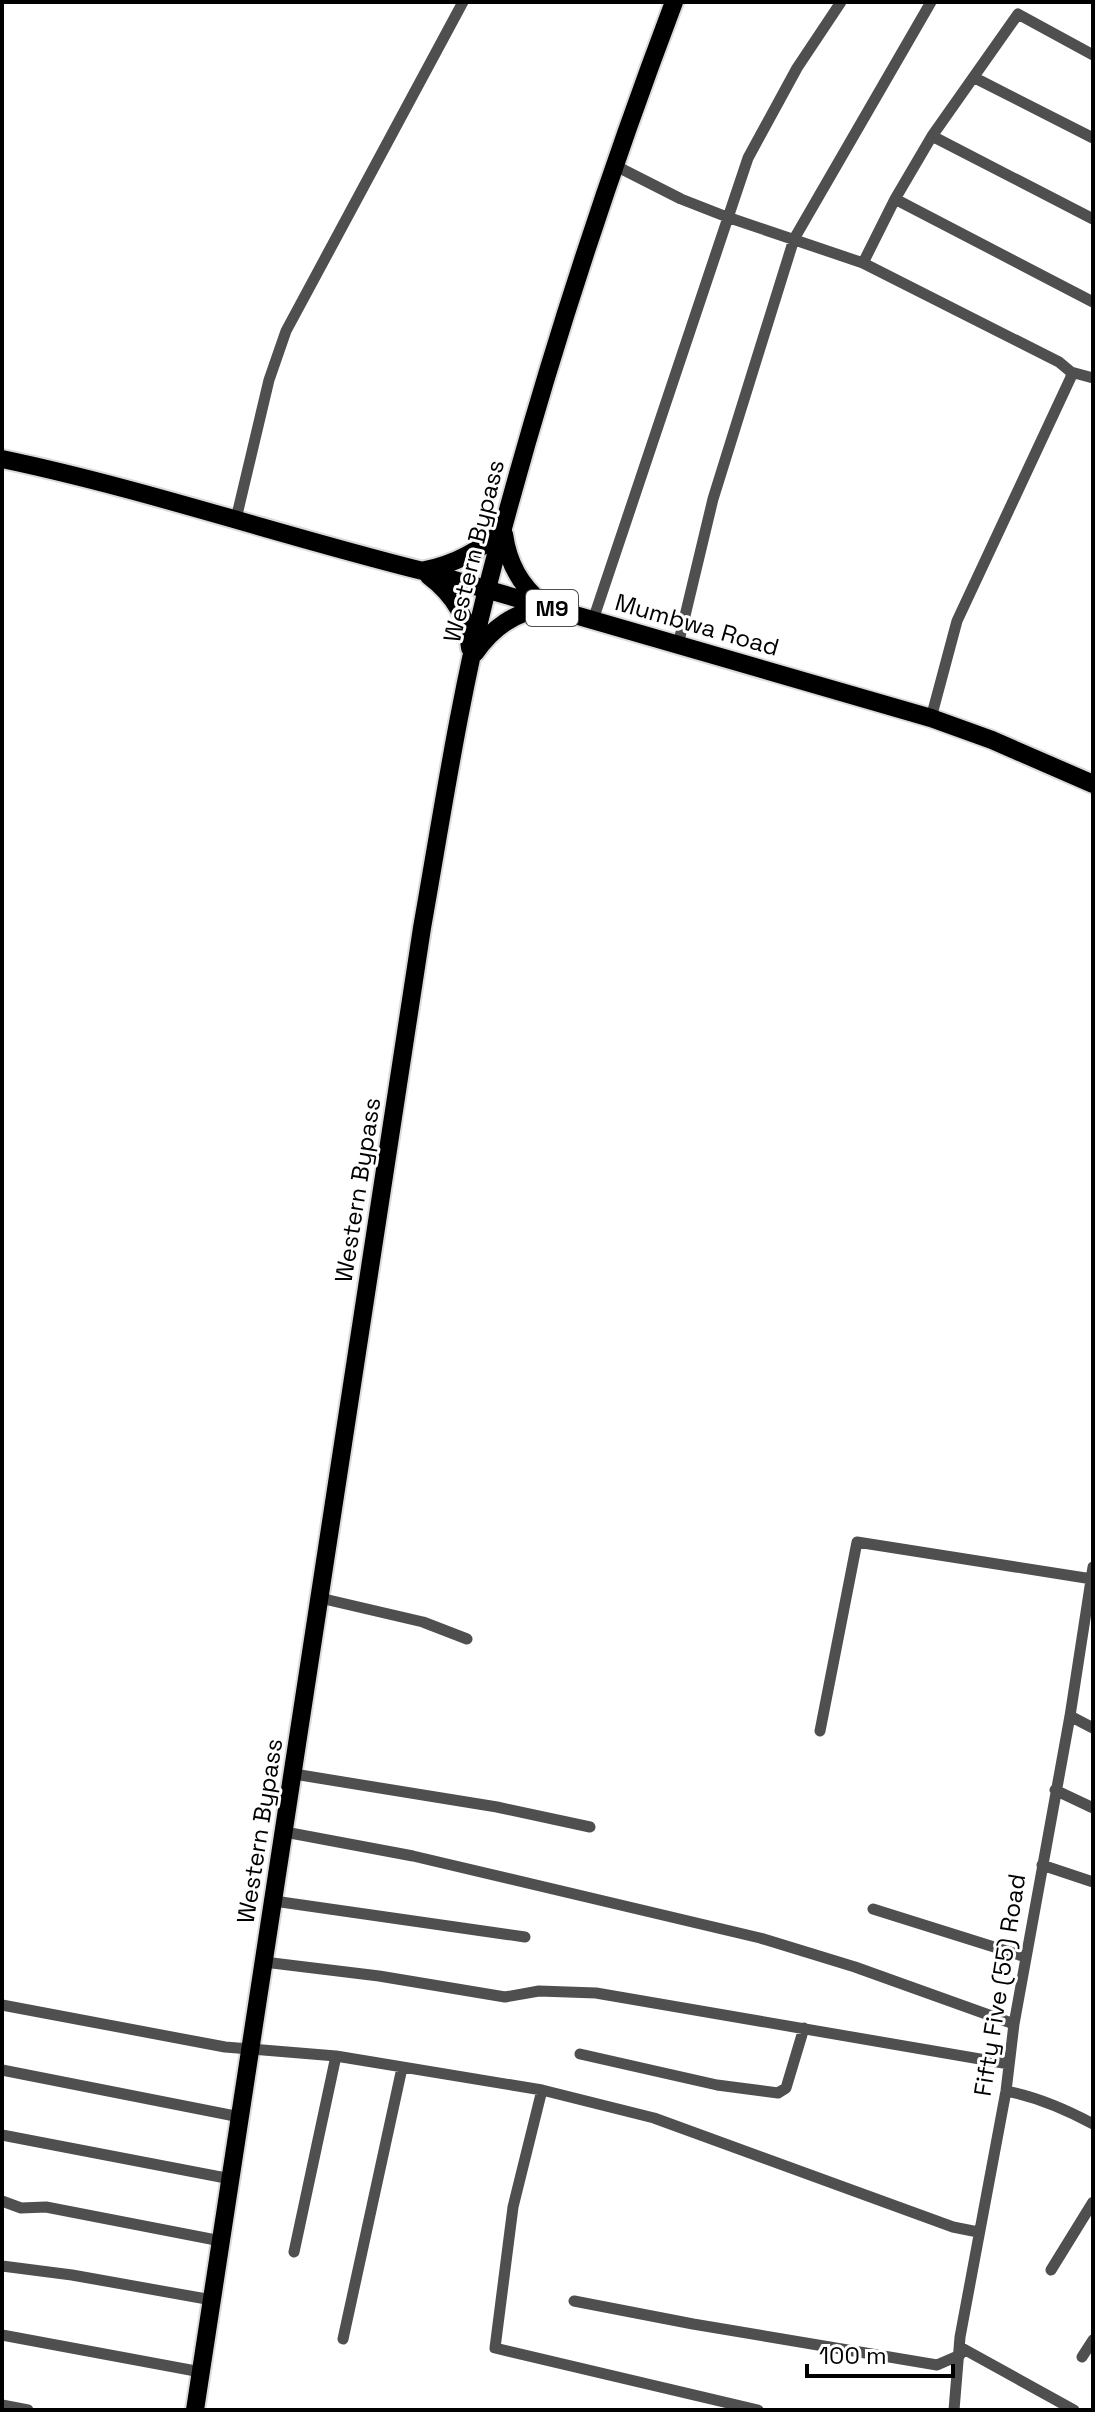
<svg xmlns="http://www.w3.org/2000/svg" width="1095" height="2412" font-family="'Space Grotesk',sans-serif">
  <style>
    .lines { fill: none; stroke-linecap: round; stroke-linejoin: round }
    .primary-casing { stroke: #dbdbdb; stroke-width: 22 }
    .street { stroke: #4f4f4f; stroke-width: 11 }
    .primary { stroke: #000; stroke-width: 18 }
    .labels { text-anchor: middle; stroke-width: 6; stroke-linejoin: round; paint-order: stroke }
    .shield { fill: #fff; stroke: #4c4c4c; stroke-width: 2 }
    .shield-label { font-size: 22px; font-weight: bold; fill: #000 }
    .street-label { font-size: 24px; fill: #000; stroke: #fff }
  </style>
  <rect width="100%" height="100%" fill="#fff"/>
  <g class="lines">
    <defs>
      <path id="primary" d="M2,459c143,30 280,77 421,112l508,147 61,22 101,44
        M504,534c4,29 16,51 39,70
        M425,570c31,-6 54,-20 78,-39
        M429,576c24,18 39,41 41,72
        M475,653c18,-26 39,-40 70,-46
        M195,2410l227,-1482c20,-113 37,-227 65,-339 51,-199 114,-394 187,-587"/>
    </defs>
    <!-- primary casing -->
    <use href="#primary" class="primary-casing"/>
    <!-- street -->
    <path class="street" d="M975,78l118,60
      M932,136l161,83
      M614,165l67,34 46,18 136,46 196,99 12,10v5l-114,244 -26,97
      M895,199l37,-63 86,-122 75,41
      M863,263l32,-64 198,103
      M1071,372l22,6
      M236,519l33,-139 17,-49 177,-329
      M593,620l155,-462 49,-90 44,-66
      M678,645l35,-146 81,-260 137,-237
      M320,1598l103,24 44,17
      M1070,1716l23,12
      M820,1731l37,-189 235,37
      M294,1774l203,33 93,20
      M1055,1790l38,18
      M285,1832l128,24 347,82 95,29 159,57
      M1042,1865l51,17
      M274,1901l251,36
      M873,1909l153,48
      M264,1962l115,14 126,21 34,-6 57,2 413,71
      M2,2005l223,42 111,9 206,34
      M580,2054l137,31 61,8 8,-5 18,-60
      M2,2070l238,47
      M1006,2091c31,6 59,18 87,33
      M2,2135l229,44
      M2,2201l19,7 25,-1 175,34
      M294,2252l42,-196
      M2,2266l70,9 140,25
      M1051,2270l42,-68
      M574,2301l119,23 244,41 23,-10
      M2,2335l199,37
      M343,2339l59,-271
      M960,2347l114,63
      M1082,2357l11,-17
      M2,2405l26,5
      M758,2410l-263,-62 18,-141 29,-117 112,28 299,109 25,5
      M954,2410l6,-73 46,-246 8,-67 56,-308 23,-149"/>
    <!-- primary -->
    <use href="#primary" class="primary"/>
  </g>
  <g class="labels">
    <!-- shield labels -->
    <rect class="shield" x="526" y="590" width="52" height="36" rx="6"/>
    <g class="shield-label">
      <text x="552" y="616">M9</text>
    </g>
    <!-- street labels -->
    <g class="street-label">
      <text transform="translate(474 551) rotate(-76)" y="8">Western Bypass</text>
      <text transform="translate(697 625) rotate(16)" y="8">Mumbwa Road</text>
      <text transform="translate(358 1190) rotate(-81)" y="8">Western Bypass</text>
      <text transform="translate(260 1831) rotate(-81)" y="8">Western Bypass</text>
      <text transform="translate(1000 1985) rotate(-81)" y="8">Fifty Five (55) Road</text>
    </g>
  </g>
  <!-- border -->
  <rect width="1095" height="2412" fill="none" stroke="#000000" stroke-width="8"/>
  <!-- scale -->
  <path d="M807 2364v12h146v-12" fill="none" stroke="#000000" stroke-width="4"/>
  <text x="819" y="2364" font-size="24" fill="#000000" stroke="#ffffff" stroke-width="6" paint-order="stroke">100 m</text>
</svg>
